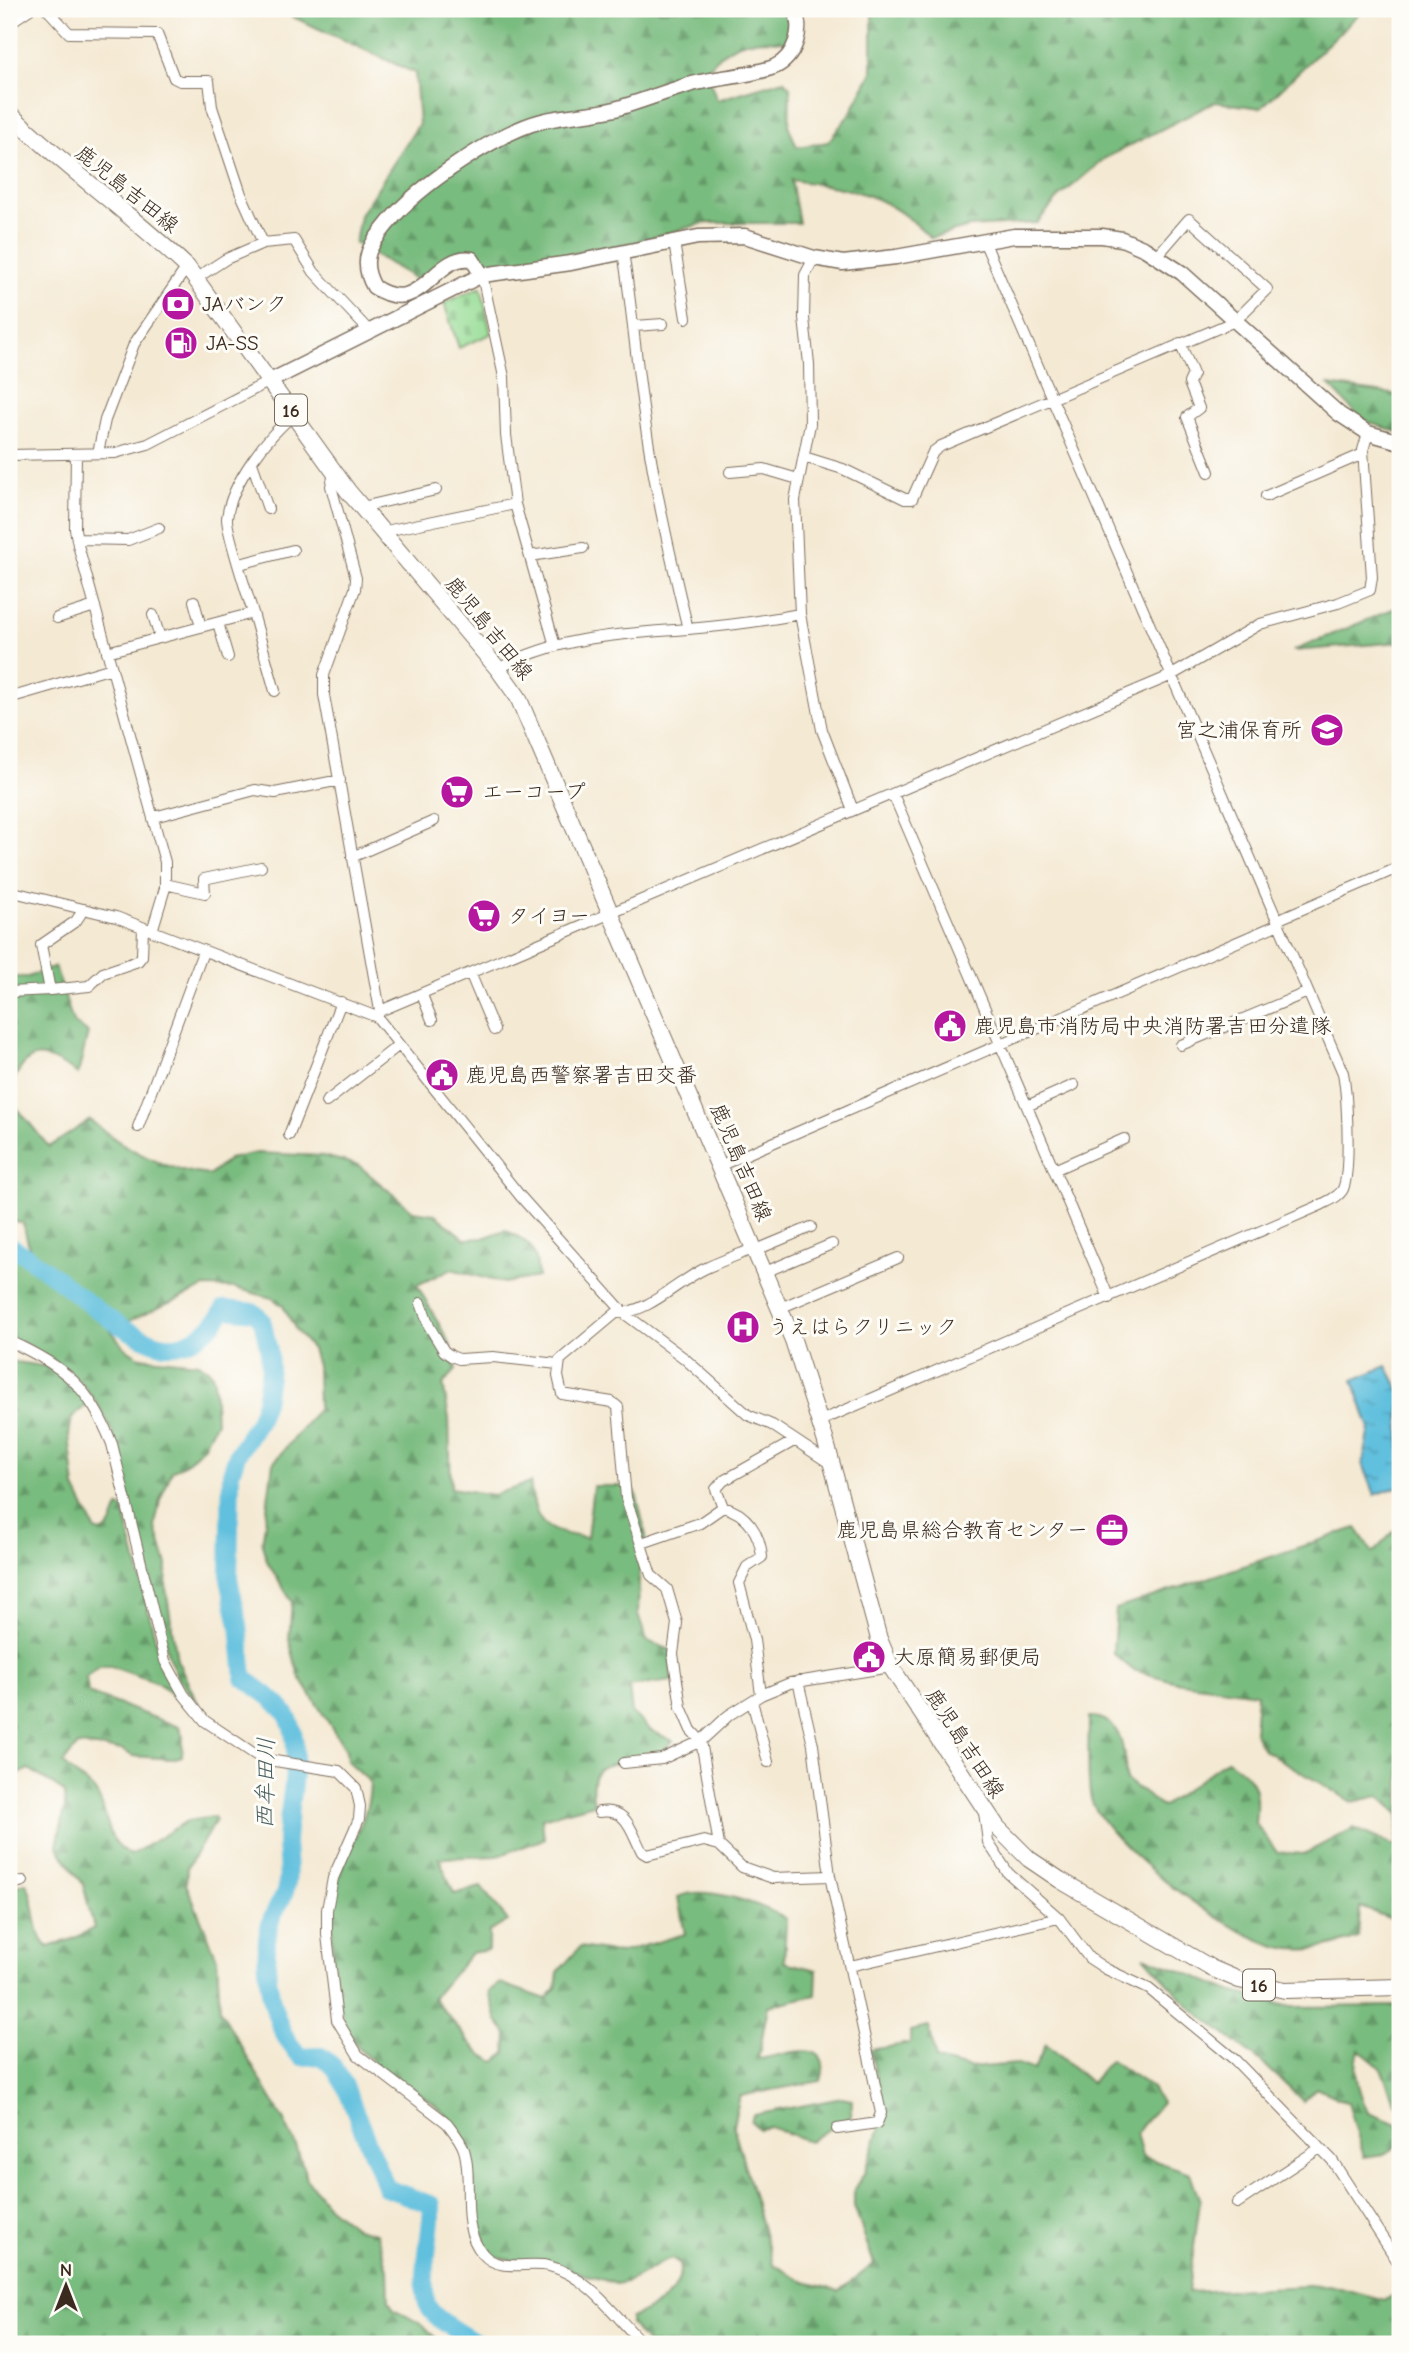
<svg xmlns="http://www.w3.org/2000/svg" width="1409" height="2353" font-family="'Comic Neue','Klee One',sans-serif">
  <style>
    .forest { fill: url(#forest-firs); stroke: #5a734e; stroke-width: 2 }
    .cemetery { fill: url(#cemetery-stones); stroke: #69845a; stroke-width: 2 }
    .water { fill: url(#water-ripples); stroke: #4e757e; stroke-width: 2 }
    .lines { fill: none; stroke-linecap: round; stroke-linejoin: round }
    .river { stroke: #60c0de; stroke-width: 18 }
    .street-casing { stroke: #7c6d5d; stroke-width: 12 }
    .secondary-casing { stroke: #7c6d5d; stroke-width: 17 }
    .primary-casing { stroke: #7c6d5d; stroke-width: 18 }
    .street { stroke: #fff; stroke-width: 10 }
    .secondary { stroke: #fff; stroke-width: 14 }
    .primary { stroke: #fff; stroke-width: 16 }
    .labels { text-anchor: middle; stroke-width: 6; stroke-linejoin: round; paint-order: stroke }
    .shield { fill: #fdfcf7; stroke: #75695f; stroke-width: 2 }
    .shield-label { font-size: 19px; font-weight: bold; fill: #3b2a1e }
    .street-label { font-size: 21px; fill: #3b2a1e; stroke: #fdfcf7 }
    .poi-label { font-size: 21px; fill: #3b2a1e; stroke: #fdfcf7; text-anchor: start }
    .water-label { font-size: 23px; font-style: italic; fill: #485e61; stroke: #fdfcf7 }
  </style>
  <defs>
    <pattern id="forest-firs" width="22" height="20" patternUnits="userSpaceOnUse" patternTransform="scale(1.75)"><rect width="22" height="20" fill="#79bc7f"/><path d="M5 1l3.5 6h-7zM16 11l3.5 6h-7z" fill="#649967"/></pattern>
    <pattern id="cemetery-stones" width="16" height="16" patternUnits="userSpaceOnUse" patternTransform="scale(1.75)"><rect width="16" height="16" fill="#97dd96"/><path d="M2 7V4a2 2 0 0 1 4 0v3zM10 15v-3a2 2 0 0 1 4 0v3z" fill="#83be81"/></pattern>
    <pattern id="water-ripples" width="26" height="14" patternUnits="userSpaceOnUse" patternTransform="scale(1.75)"><rect width="26" height="14" fill="#60c0de"/><path d="M2 4q2-2 4 0t4 0M15 11q2-2 4 0t4 0" fill="none" stroke="#509cb3"/></pattern>
  </defs>
  <rect width="100%" height="100%" fill="#fdfcf7"/>
  <filter id="ink" filterUnits="userSpaceOnUse"><feTurbulence type="fractalNoise" baseFrequency=".0143" numOctaves="2"/><feDisplacementMap in="SourceGraphic" scale="14" xChannelSelector="R" yChannelSelector="G"/><feConvolveMatrix kernelMatrix="1 2 1 2 8 2 1 2 1" color-interpolation-filters="sRGB"/></filter>
  <filter id="wash" filterUnits="userSpaceOnUse"><feTurbulence type="fractalNoise" baseFrequency=".00686" numOctaves="4" result="noise"/><feDisplacementMap in="SourceGraphic" scale="28" xChannelSelector="R" yChannelSelector="G"/><feGaussianBlur stdDeviation="1.57" result="paint"/><feColorMatrix in="noise" values="0 0 0 0 0 0 0 0 0 0 0 0 0 0 0 0 0 1.4 0 .05"/><feComposite in="paint" operator="in"/></filter>
  <g filter="url(#wash)">
    <rect width="100%" height="100%" fill="#f4e9d3"/>
    <!-- forest -->
    <path class="forest" d="M276,9h518l2,34c-41,-5 -63,-7 -90,28l11,29 67,-20 6,7 -1,41 8,19 31,-5 23,-30 21,-40v-63h492l-103,99 -46,-6 -110,56 -48,41 -20,24 -68,4 -38,11c-46,-46 -78,-49 -140,-58l8,43h-95l-67,19 -141,25 -18,-6 -16,-11 -24,19 -22,10 -61,-36 5,-28 59,-91 -4,-51z
      M1329,385l71,10v38l-38,-13z
      M1400,606v36l-107,9z
      M55,966l18,56 15,11 -10,41c-38,-24 -50,-28 -69,17v-114h19z
      M9,1098l40,49 41,-27c34,29 76,51 120,55l19,-16 28,-6 66,3 35,9 55,46 21,3 31,25 18,-1 22,-8c25,11 32,19 33,47l-34,6 -53,-14 -34,16 33,59 6,26 -13,14 6,34 2,70 42,7 37,-12c7,45 13,47 57,55l6,-52h33l10,7 10,43 -7,42 -1,36 9,27 24,9 1,31 -43,6 3,26 18,17 23,11c-5,4 -11,12 -17,15 -26,15 -73,-9 -62,48l-52,14 2,21 -46,17 -59,2 15,36 27,-7 27,34 -19,11v18l-18,3 -38,45 45,54 17,10 11,-9 1,-19 -10,-13 -8,-30 11,-8 46,16 10,-11 2,-16 22,-25 39,6 66,-19 -7,-37c28,-13 83,7 108,22l-2,43 33,8 -1,25 -48,11 -10,53c24,-3 77,-25 63,22l-81,15 -7,29 40,139 32,18 34,9 35,-27 -20,-58v-17l11,-17 20,-59 -15,-63 40,-7v-12l19,-4 7,33 33,8 49,-4 16,6 12,-26 45,39 19,-23 42,28 9,15 -25,30 6,23 48,17 10,28 -12,91 141,-7 56,15 15,-6v50h-753l-16,-20v-6c22,-10 55,-25 48,-55l-6,-4c-22,4 -34,23 -57,25 -13,-5 -27,-8 -41,-12 -9,-3 -19,-10 -29,-11 -20,-3 -40,4 -57,-9 -24,-20 -7,-90 -33,-126 -22,-32 -79,-51 -102,-84 -24,-33 -28,-133 -13,-171 11,-31 29,-55 29,-89l-23,-21 -1,-11 -47,-74 -10,-36 3,-38 -24,-39 -6,-18 11,-82 45,-54 -1,-43 -5,-17 -15,-17 -14,-26 -11,-8 -37,-10 -30,-1 -76,34 -22,4 17,22 15,10 59,6 10,6 6,10 2,43 -13,25 -14,14 -17,10 -12,29 -5,25 12,40 -1,24 11,71 22,45 -20,-25 -10,-22 -56,-224c-23,-53 -49,-71 -100,-95l-4,-15v-67l20,-10 -6,-24 -14,-3z
      M9,1361l41,6 39,36 -17,14 -3,18 6,53 21,43 8,1 7,-7 7,-18 5,1 38,154 27,47 -30,-26 -48,-17 -11,1 -13,10 2,16 91,34 4,9 -1,20 -10,3 -39,-3 -11,-6 -44,-5 -15,18c9,12 24,17 33,30 14,20 8,51 35,62l56,-34 27,-4 2,3 -29,48 -1,16 31,74 3,52 63,109 14,29 10,31 22,28 27,21 20,5 12,36 1,31 5,9 25,14 24,21h-434v-456l17,-5c12,19 5,47 22,64l25,-8 21,-11 -11,-44 -26,-38 8,-39 -1,-15 -35,-23 -20,10z
      M1400,1525v397l-40,-15 -2,31c-23,8 -53,16 -78,9 -53,-13 -166,-95 -188,-145 -6,-13 -3,-67 -3,-85 34,-1 36,36 37,63l36,27 65,-47c29,17 32,30 28,63l22,29 27,2 50,-26 42,19 3,-33 -20,-18 -27,6 -88,-52 -10,-18 3,-39 -76,-10 -48,-13 -20,-17 3,-44 240,-81 17,25z
      M1144,1956l87,35 60,16 109,-1v101l-5,-4 -14,-35 -22,-18c-7,22 0,42 9,63l30,11 2,20 -16,10 -20,3 -16,-54 -32,-15 -13,13 -37,-35 -76,-59z
      M842,2098l10,2 -1,17 -42,24 -39,-14 -11,2 -8,-8 2,-6z"/>
    <!-- cemetery -->
    <path class="cemetery" d="M481,287l10,47 -32,14 -15,-45z"/>
    <!-- water -->
    <path class="water" d="M1387,1366l13,25v95l-25,9 -12,-31 7,-35 -17,-49z"/>
    <g class="lines">
      <!-- river -->
      <path class="river" d="M9,1245c48,27 92,78 144,97 28,11 58,-9 71,-33l30,3 8,8 7,31 1,18 -5,33 -7,19 -21,34 -6,18 -2,106 10,46 5,53c15,12 34,22 44,39 16,30 0,90 -2,123 0,15 4,33 0,48 -3,14 -15,25 -17,39 -8,38 3,106 33,130l19,-1 12,10 12,20 41,102 46,17c0,24 -14,87 -3,103 9,14 34,26 48,36"/>
    </g>
  </g>
  <g filter="url(#ink)">
    <g class="lines">
      <defs>
        <path id="street" d="M47,9l22,24 88,1 17,44 6,3h29l3,26 29,87 22,49 -37,16 -31,20
          M9,23l21,-14
          M674,242l12,76
          M263,243l31,-3 20,32 57,61
          M623,252c10,61 14,122 24,182 10,66 25,130 41,195
          M814,258l-9,17 -1,43 5,46 1,60 -15,76 5,114 22,116 31,80
          M482,275l22,102 2,58 9,69 40,142
          M635,326l28,-2
          M1180,343l13,31 -4,9 10,25 -12,9 22,55
          M98,453l7,-33 29,-76 53,-77
          M76,454l-1,75 3,16 87,317v26l-13,43
          M9,455l106,-2 33,-9 122,-63
          M804,457l39,12 62,30h7l21,-47 8,-6 294,-125 32,-32 -78,-70 -32,37
          M252,463l16,46
          M730,472l34,-3 34,10
          M334,473l-3,13 25,92 -1,11 -31,86v20l56,316 -3,6
          M1266,496l97,-42
          M362,507l74,-17
          M381,532l134,-28
          M77,539l51,1 31,-12
          M530,556l53,-8
          M240,564l53,-14
          M194,601l7,26
          M253,613l22,78
          M153,615l7,23
          M57,618l38,-12
          M218,623l10,34
          M107,652l146,-39c-5,-17 -27,-82 -26,-95 4,-35 41,-83 68,-104
          M498,669c59,-33 125,-35 190,-40 37,-3 75,-8 112,-15
          M9,698l103,-30
          M893,794l216,504
          M154,817l101,-27 20,3 65,-13
          M352,857l82,-36
          M1396,869l4,11
          M165,884l40,9 -1,-14 57,-12
          M9,891l107,26 261,100 144,180 104,117 59,44 64,57 24,10 59,39
          M1277,920l123,-53
          M471,975l23,55
          M50,990l39,-4 14,-13 35,-12 4,-5 1,-28
          M9,992l41,-2 -9,-45 35,-24 8,-12
          M422,995l10,25
          M380,1011l790,-335 90,-52 78,-21 32,-13 2,-13 -9,-127 5,-17
          M1181,1045l127,-53
          M326,1102l73,-57
          M1027,1106l47,-21
          M138,1127l65,-175
          M289,1135l52,-133
          M719,1166l560,-242
          M1054,1170l70,-31
          M755,1248c-17,7 -34,13 -51,21 -27,13 -57,45 -88,44l-56,47 -2,16 4,18 50,8 6,5 8,91 25,77 16,14 10,34 -4,31 8,53 10,23 10,11 18,104 23,22 31,11 57,-2
          M756,1250l55,-23
          M765,1272l67,-28
          M421,1303l8,23 15,25 7,5 8,3 34,-2 65,7
          M780,1308l118,-50
          M9,1341c55,25 80,45 103,103l53,217 19,34 21,26 57,38 77,12 17,17 4,18 -1,13 -26,59 -6,32v25l10,85 21,35 89,68c6,8 14,17 17,27 10,32 -6,76 19,104 16,19 45,7 66,12 39,10 67,51 94,78
          M820,1421l501,-216c7,-4 18,-8 22,-16 8,-18 4,-96 0,-116l-359,-832
          M642,1543l58,-20 23,-16
          M798,1681l15,64 17,131 51,237 -4,10 -40,6
          M761,1695l-7,-55 -15,-57 8,-16 15,-10c-2,-24 -15,-44 -39,-50l-7,-18 7,-8 71,-40
          M752,1701l16,61
          M624,1763l38,-4 39,-18 28,-26 32,-20 29,-12 101,-16
          M599,1812c29,-4 31,17 43,40l5,3 57,-14 15,4
          M984,1812l4,30 20,31 51,45 30,40 17,11 43,20 86,71 97,100 68,105
          M9,1885l14,-4
          M850,1966l209,-48
          M1237,2203l83,-55"/>
        <path id="secondary" d="M482,275l-10,-16c-39,-6 -50,60 -98,28 -16,-28 -3,-43 15,-65 29,-36 109,-90 153,-101 24,-6 49,-6 73,-12 28,-8 54,-19 81,-26 25,-6 54,-7 78,-16 21,-9 31,-39 19,-58
          M270,381l212,-106 89,-12 127,-26 47,-1 69,22 29,5 53,-6 118,-21h88l20,3 23,10 37,24 157,141 29,19 32,9"/>
        <path id="primary" d="M9,113c57,55 121,100 178,154l161,224 150,178 20,28 275,643 32,99 54,200 12,28 106,160 32,32 31,21 151,88 28,12 46,10 115,-3"/>
      </defs>
      <!-- street casing -->
      <use href="#street" class="street-casing"/>
      <!-- secondary casing -->
      <use href="#secondary" class="secondary-casing"/>
      <!-- primary casing -->
      <use href="#primary" class="primary-casing"/>
      <!-- street -->
      <use href="#street" class="street"/>
      <!-- secondary -->
      <use href="#secondary" class="secondary"/>
      <!-- primary -->
      <use href="#primary" class="primary"/>
    </g>
  </g>
  <!-- icons -->
  <defs>
    <symbol id="bank-disc" viewBox="-11 -11 22 22"><circle r="9.5" fill="#b5179e" stroke="#fdfcf7"/><path d="M-6-4H6V4H-6ZM0-2.3a2.3 2.3 0 1 0 0 4.6a2.3 2.3 0 1 0 0-4.6Z" fill="#fff"/></symbol>
    <symbol id="fuel-disc" viewBox="-11 -11 22 22"><circle r="9.5" fill="#b5179e" stroke="#fdfcf7"/><path d="M-5.5-6h7V0h2V4h1.3V-2.5L3-4.5l.8-.8L6-3V5H2.5V1h-1V6h-7ZM-4.2-4.7v3.2H.2V-4.7Z" fill="#fff"/></symbol>
    <symbol id="school-disc" viewBox="-11 -11 22 22"><circle r="9.5" fill="#b5179e" stroke="#fdfcf7"/><path d="M0-5L7-2L0 1L-7-2ZM-4 1L0 2.5L4 1V4Q0 6-4 4Z" fill="#fff"/></symbol>
    <symbol id="supermarket-disc" viewBox="-11 -11 22 22"><circle r="9.5" fill="#b5179e" stroke="#fdfcf7"/><path d="M-6-5.5h2.5l.6 2H6L4.5 2H-2.5L-4.4-4H-6ZM-1.5 3.2a1.3 1.3 0 1 0 .1 0ZM3 3.2a1.3 1.3 0 1 0 .1 0Z" fill="#fff"/></symbol>
    <symbol id="civic-disc" viewBox="-11 -11 22 22"><circle r="9.5" fill="#b5179e" stroke="#fdfcf7"/><path d="M-.6-6.5H3V-4.5H.6V-3L4-1V1h2V6H-6V1h2V-1L-.6-3ZM-1.2 2.5V6h2.4V2.5Z" fill="#fff"/></symbol>
    <symbol id="hospital-disc" viewBox="-11 -11 22 22"><circle r="9.5" fill="#b5179e" stroke="#fdfcf7"/><path d="M-5-5h3v3.5h4V-5h3V5h-3V1.5h-4V5h-3Z" fill="#fff"/></symbol>
    <symbol id="office-disc" viewBox="-11 -11 22 22"><circle r="9.5" fill="#b5179e" stroke="#fdfcf7"/><path d="M-6-3h4V-5.5h4V-3h4V5H-6ZM-1-4.5V-3h2v-1.5ZM-6 0V1H6V0Z" fill="#fff"/></symbol>
  </defs>
  <g fill-rule="evenodd">
    <use href="#bank-disc" x="159" y="285" width="38" height="38"/>
    <use href="#fuel-disc" x="162" y="324" width="38" height="38"/>
    <use href="#school-disc" x="1308" y="711" width="38" height="38"/>
    <use href="#supermarket-disc" x="438" y="773" width="38" height="38"/>
    <use href="#supermarket-disc" x="465" y="897" width="38" height="38"/>
    <use href="#civic-disc" x="931" y="1007" width="38" height="38"/>
    <use href="#civic-disc" x="423" y="1056" width="38" height="38"/>
    <use href="#hospital-disc" x="724" y="1308" width="38" height="38"/>
    <use href="#office-disc" x="1093" y="1511" width="38" height="38"/>
    <use href="#civic-disc" x="850" y="1638" width="38" height="38"/>
  </g>
  <g class="labels">
    <!-- shield labels -->
    <g class="shield">
      <rect x="275" y="394.5" width="32" height="31" rx="5"/>
      <rect x="1243" y="1969.5" width="32" height="31" rx="5"/>
    </g>
    <g class="shield-label">
      <text x="291" y="417">16</text>
      <text x="1259" y="1992">16</text>
    </g>
    <!-- street labels -->
    <g class="street-label">
      <text transform="translate(127 189) rotate(39)" y="7">鹿児島吉田線</text>
      <text transform="translate(489 628) rotate(51)" y="7">鹿児島吉田線</text>
      <text transform="translate(741 1162) rotate(67)" y="7">鹿児島吉田線</text>
      <text transform="translate(965 1743) rotate(57)" y="7">鹿児島吉田線</text>
    </g>
    <!-- poi labels -->
    <g class="poi-label">
      <text x="202" y="311">JAバンク</text>
      <text x="206" y="350">JA-SS</text>
      <text x="1302" y="737" text-anchor="end">宮之浦保育所</text>
      <text x="482" y="799">エーコープ</text>
      <text x="508" y="923">タイヨー</text>
      <text x="974" y="1033">鹿児島市消防局中央消防署吉田分遣隊</text>
      <text x="466" y="1082">鹿児島西警察署吉田交番</text>
      <text x="768" y="1334">うえはらクリニック</text>
      <text x="1088" y="1537" text-anchor="end">鹿児島県総合教育センター</text>
      <text x="894" y="1664">大原簡易郵便局</text>
    </g>
    <!-- water labels -->
    <g class="water-label">
      <text transform="translate(265 1783) rotate(-89)" y="8">西牟田川</text>
    </g>
  </g>
  <!-- margin -->
  <rect width="1409" height="2353" fill="none" stroke="#fdfcf7" stroke-width="35"/>
  <!-- north arrow -->
  <g transform="translate(66 2286)" stroke="#fdfcf7" stroke-width="5" paint-order="stroke">
  <path d="M0-5L12 26L0 18L-12 26Z" fill="#3b2a1e"/>
  <text y="-10" font-size="19" font-weight="bold" text-anchor="middle" fill="#3b2a1e">N</text>
  </g>
</svg>
